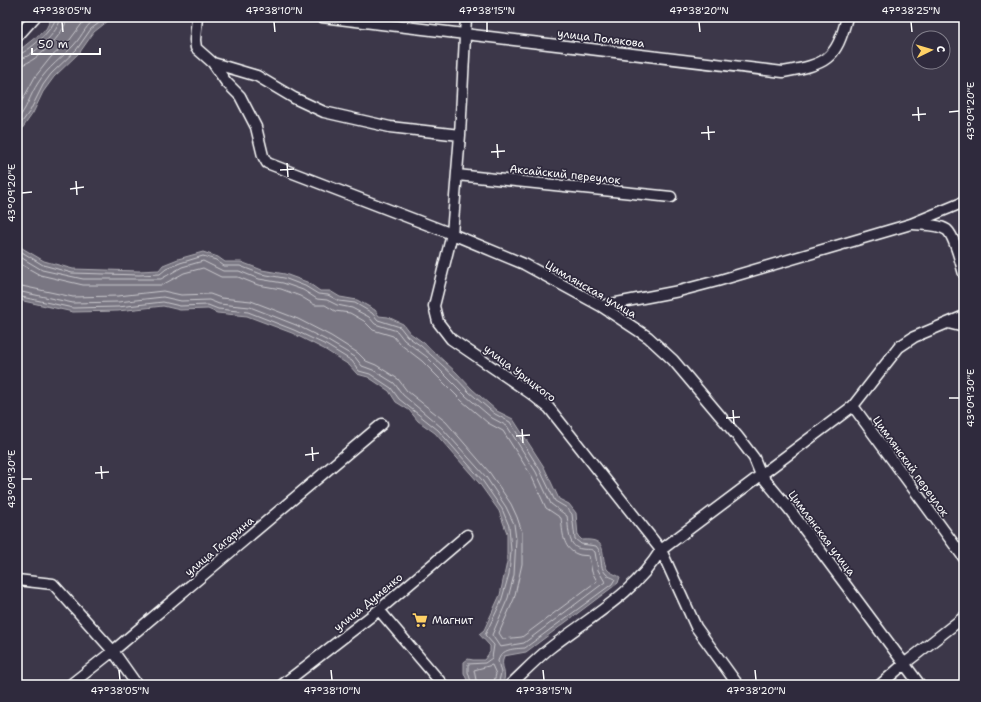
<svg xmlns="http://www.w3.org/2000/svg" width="981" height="702" font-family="'Shantell Sans',sans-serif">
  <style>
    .water { fill: #797682; stroke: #afadb4 }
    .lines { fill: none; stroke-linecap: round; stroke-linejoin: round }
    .shore { stroke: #c9c8cd; stroke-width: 1 }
    .minor-casing { stroke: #fff; stroke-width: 13 }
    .minor { stroke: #2f2a3d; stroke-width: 10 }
    .ticks { fill: none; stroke: #fff; stroke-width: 1.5 }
    .labels { text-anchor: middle; stroke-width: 3.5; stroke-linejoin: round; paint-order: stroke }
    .street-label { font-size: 11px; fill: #fff; stroke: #2f2a3d }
    .poi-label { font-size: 11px; fill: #fff; stroke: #2f2a3d; text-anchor: start }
    .neatline { fill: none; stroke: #fff; stroke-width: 1.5 }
    .ticks-label { font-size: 10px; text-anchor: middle; fill: #fff }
  </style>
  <rect width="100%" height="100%" fill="#3c3749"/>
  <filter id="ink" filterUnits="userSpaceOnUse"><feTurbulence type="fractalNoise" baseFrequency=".025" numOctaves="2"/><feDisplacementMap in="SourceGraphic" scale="8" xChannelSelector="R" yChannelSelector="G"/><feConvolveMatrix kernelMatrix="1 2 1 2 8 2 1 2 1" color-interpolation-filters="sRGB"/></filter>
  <g filter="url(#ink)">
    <!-- water -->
    <path class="water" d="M52,17h61l-19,15 -14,20 -26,25 -11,15 -10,21 -16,23v-84l29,-23z
      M17,245l27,16 29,8 66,2 20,-1 4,-5 15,-6 25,-7 15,5 7,5h16l21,8 23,4 22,8 13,9h10l10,6 17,3 18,10 4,6 9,1 15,7 7,9 14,10 32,29 16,17 25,22 16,8 31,48 15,32 10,5 7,9 2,23 4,4c28,-2 17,14 25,29 3,4 8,5 13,8l-2,6 -92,69 -22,4c-5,11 5,17 -2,29h-33l-5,-12v-11l4,-3 5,1h11l6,-8v-6l-11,-12 5,-4 16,-35 7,-33v-29l-8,-22 -20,-28 -44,-50 -17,-12 -9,-11 -13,-8 -7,-11 -21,-14 -11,-3 -8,-9 -25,-16 -32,-16 -45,-17 -30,-3 -9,-4 -28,1 -17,-4 -45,5 -45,1 -54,-12 -2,-1z"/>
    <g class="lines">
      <!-- shore -->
      <path class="shore" d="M17,55c11,-2 38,-27 39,-38
        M17,60c14,-1 43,-29 44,-43
        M17,66c17,-1 49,-32 50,-49
        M17,110l18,-33 16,-20 18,-16 18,-24
        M17,120c10,-11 13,-25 21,-37 10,-16 24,-25 36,-38 9,-10 12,-21 24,-28
        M17,129l13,-18 13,-26 8,-11 26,-25 14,-20 16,-12
        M17,249l26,16 29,8 67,2 21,-1 6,-5 14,-6 23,-7 13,4 8,6h16l21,8 23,4 21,8 13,8 10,1 11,6 16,2 17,10 6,7 22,7 7,9 14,10 32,29 16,17 26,22 15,8 30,48 15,31 12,7 5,6 3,25 6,5 15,2c8,8 2,20 10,28 3,3 6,3 9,5l-3,5 -87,64c-11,1 -23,0 -27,13l3,12 -3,12
        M17,255l25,15 41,9h78l21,-12 21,-6 20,10h16l20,8 24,4 20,7 14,9 10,1 10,5 15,3 17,9 6,7 22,7 7,9 23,17 39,39 26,22 15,8 29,46 15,32 16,12c2,11 0,32 15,33 6,1 9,-1 13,3l3,18 7,12 -81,61 -24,4 -8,-12 16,-37 6,-23 2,-36 -2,-15 -8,-17 -20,-30 -45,-50 -38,-32 -9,-12 -21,-13 -11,-4 -7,-9 -27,-16 -32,-16 -46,-18 -31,-3 -10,-4 -28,1 -18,-4 -45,5 -45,1 -56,-12
        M17,262l23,13 43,10h79l22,-12 19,-5 18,9h17l20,8 23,4 19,7 15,9h10l10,6 15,2 14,8 9,9 20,6 7,8 22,17 40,40 26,22 15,8 28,44 15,33 15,10c2,14 1,30 16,36 4,2 8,1 12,2l3,16 5,9 -75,56 -19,2 -4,-6 15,-34 8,-35v-32l-5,-15 -6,-13 -21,-31 -44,-51 -39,-31 -9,-12 -22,-14 -10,-4 -8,-8 -27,-17 -33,-17 -47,-18 -30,-3 -11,-4 -29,1 -18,-4 -45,5 -45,1 -56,-12
        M17,296l56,12 45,-1 45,-5 17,4 28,-1 10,4 30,3 46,18 32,15 26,16 7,10 11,3 21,14 8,11 39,31 44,50 20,29 7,17 2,25 -2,23 -8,28 -16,33 9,10 -2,13 -7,5 -17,1v8l4,13
        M477,685l-3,-15 18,-5 4,9 -3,11"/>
      <defs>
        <path id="minor" d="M197,17l-2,23 1,8 17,15 13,19 14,14 16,31 7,29 4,7 185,71 72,30 77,42 47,31 25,23 65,77 16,21 7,17 29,35 130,175
          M322,17l461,55c43,-8 53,-11 64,-55
          M466,17l-6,118 -8,99 -18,72 4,16 13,17 79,54 19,15 112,142c-28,45 -70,66 -111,98 -14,11 -27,25 -40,37
          M17,37l18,-20
          M213,63l44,13 37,22 30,14 66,15 70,8
          M457,175l214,22
          M913,224c9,1 25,0 34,6 8,7 14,34 17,44
          M601,306l78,-15 38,-10 194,-57 53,-22
          M948,323l16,4
          M853,406l111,152
          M17,580l36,4 60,67 24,34
          M379,610l64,75
          M70,685l43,-34 269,-227
          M282,685l97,-75 88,-75
          M738,685l-42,-58 -35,-77 192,-144 46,-59 15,-10 50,-21
          M880,685l24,-21 60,-47"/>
      </defs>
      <!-- minor casing -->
      <use href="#minor" class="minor-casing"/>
      <!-- minor -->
      <use href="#minor" class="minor"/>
    </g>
  </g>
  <!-- ticks -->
  <path class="ticks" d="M62,22l1,10M274,22l1,10M487,22v10M699,22l1,10M911,22l1,10M918,107l1,14M949,112l10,-1M912,115l14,-1M708,126l1,14M701,133l14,-1M497,144l1,14M491,152l14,-1M287,163l1,14M280,170l14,-1M76,181l1,14M70,189l14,-2M22,193l10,-1M949,398h10M733,410l1,14M726,418l14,-1M522,429l1,14M516,436l14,-1M312,447l1,14M305,455l14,-2M101,466l1,13M95,473l14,-1M22,479h10M119,670l1,10M331,670l1,10M543,670l1,10M755,670l1,10"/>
  <!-- icons -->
  <defs>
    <symbol id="supermarket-bare" viewBox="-9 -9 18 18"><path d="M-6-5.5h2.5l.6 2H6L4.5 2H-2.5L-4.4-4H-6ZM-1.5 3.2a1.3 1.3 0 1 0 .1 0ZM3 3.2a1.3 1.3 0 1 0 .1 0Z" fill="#ffd166" stroke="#2f2a3d" stroke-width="2.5" paint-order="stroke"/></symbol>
  </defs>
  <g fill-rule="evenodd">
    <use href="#supermarket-bare" x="409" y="609" width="22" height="22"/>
  </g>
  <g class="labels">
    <!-- street labels -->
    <g class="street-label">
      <text transform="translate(601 38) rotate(7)" y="4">улица Полякова</text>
      <text transform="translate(565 174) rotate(6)" y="4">Аксайский переулок</text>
      <text transform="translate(591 289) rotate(30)" y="4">Цимлянская улица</text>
      <text transform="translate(520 373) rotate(37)" y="4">улица Урицкого</text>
      <text transform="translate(911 466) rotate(54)" y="4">Цимлянский переулок</text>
      <text transform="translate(822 533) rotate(53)" y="4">Цимлянская улица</text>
      <text transform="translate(219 546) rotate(-40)" y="4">улица Гагарина</text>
      <text transform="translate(368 602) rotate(-39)" y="4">улица Думенко</text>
    </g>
    <!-- poi labels -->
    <g class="poi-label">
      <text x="432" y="624">Магнит</text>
    </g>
  </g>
  <!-- margin -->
  <rect width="981" height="702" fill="none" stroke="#2f2a3d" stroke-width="44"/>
  <!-- north arrow -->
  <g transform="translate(931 50) rotate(85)"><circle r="19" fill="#2f2a3d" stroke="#827f8b"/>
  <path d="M0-3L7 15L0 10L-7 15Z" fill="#ffd166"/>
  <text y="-6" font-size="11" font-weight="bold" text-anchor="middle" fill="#ffffff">С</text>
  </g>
  <!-- scale -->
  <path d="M32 48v6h68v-6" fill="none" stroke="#ffffff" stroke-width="2"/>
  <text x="38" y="48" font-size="12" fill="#ffffff" stroke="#2f2a3d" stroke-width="3" paint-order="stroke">50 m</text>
  <rect x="22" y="22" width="937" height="658" class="neatline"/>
  <g class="ticks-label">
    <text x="62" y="14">47°38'05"N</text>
    <text x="274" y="14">47°38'10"N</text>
    <text x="487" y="14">47°38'15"N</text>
    <text x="699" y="14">47°38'20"N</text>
    <text x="911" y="14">47°38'25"N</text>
    <text transform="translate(970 111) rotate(-90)" y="4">43°09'20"E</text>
    <text transform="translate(11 193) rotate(-90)" y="4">43°09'20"E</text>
    <text transform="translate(970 398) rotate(-90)" y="4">43°09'30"E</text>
    <text transform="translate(11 479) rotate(-90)" y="4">43°09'30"E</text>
    <text x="120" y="694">47°38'05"N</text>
    <text x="332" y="694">47°38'10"N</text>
    <text x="544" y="694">47°38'15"N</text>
    <text x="756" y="694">47°38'20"N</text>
  </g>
</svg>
